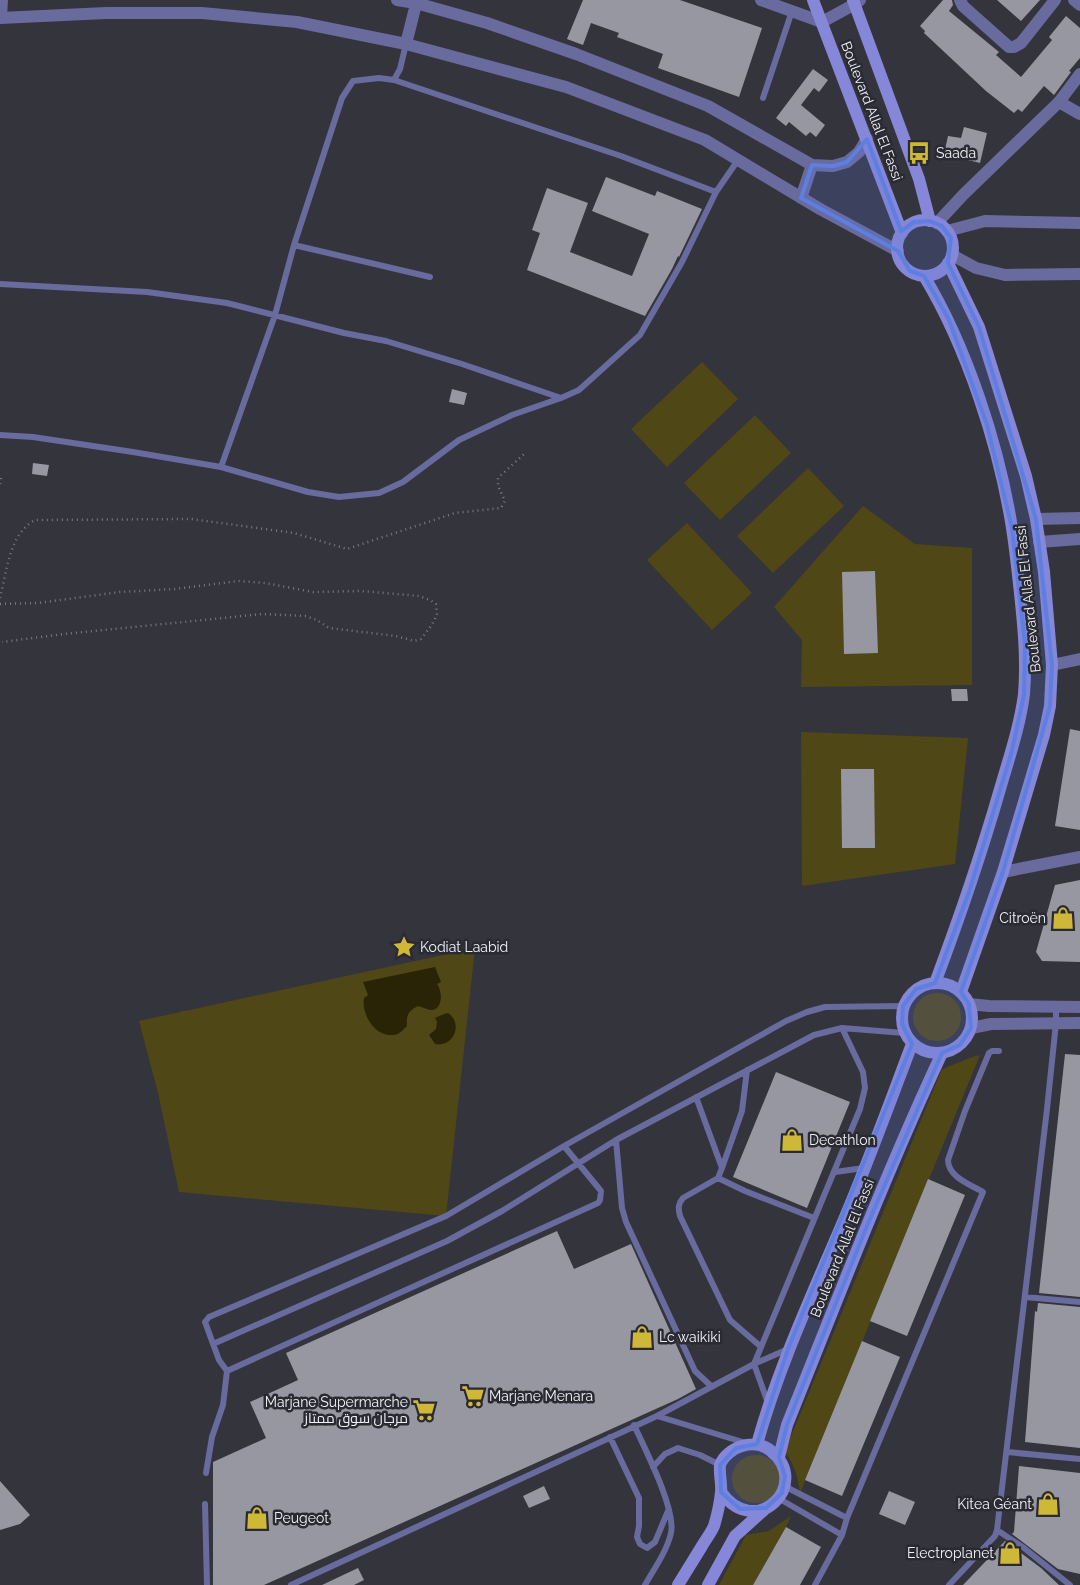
<svg xmlns="http://www.w3.org/2000/svg" width="1080" height="1585" font-family="Raleway,Cairo,sans-serif">
  <style>
    .green { fill: #504716 }
    .water { fill: #2a2406 }
    .building { fill: #9797a1 }
    .lines { fill: none; stroke-linecap: round; stroke-linejoin: round }
    .path { stroke: #7b7b83; stroke-width: 2.5; stroke-dasharray: 1 4; stroke-linecap: butt }
    .service { stroke: #696a9e; stroke-width: 6 }
    .minor { stroke: #696a9e; stroke-width: 12 }
    .tertiary { stroke: #696a9e; stroke-width: 12 }
    .secondary { stroke: #8687d8; stroke-width: 12 }
    .marked { fill: #5d7fe1; fill-opacity: 0.2; stroke: #5d7fe1; stroke-width: 4; stroke-linejoin: round }
    .labels { text-anchor: middle; stroke-width: 5; stroke-linejoin: round; paint-order: stroke }
    .street-label { font-size: 14px; fill: #f1f1f7; stroke: #2a2a32 }
    .poi-label { font-size: 14px; fill: #f1f1f7; stroke: #2a2a32; text-anchor: start }
  </style>
  <rect width="100%" height="100%" fill="#34343d"/>
  <!-- green -->
  <path class="green" d="M702,362l36,37 -71,68 -36,-38z
    M755,415l36,38 -71,67 -36,-37z
    M808,468l36,38 -71,67 -36,-37z
    M863,506l52,38 57,4v137l-171,2 1,-47 -28,-33z
    M687,523l65,70 -40,37 -65,-70z
    M801,732l167,6 -13,126 -153,22z
    M475,948l-29,268 -267,-24 -21,-99 -19,-72z
    M913 1017a24 24 0 1 1 48 0a24 24 0 1 1-48 0Z
    M980,1055l-180,438c-2,-17 -6,-28 -15,-42l157,-382c13,-4 24,-11 38,-14z
    M732 1479a24 24 0 1 1 48 0a24 24 0 1 1-48 0Z
    M791,1516l-5,11 -33,58h-34l27,-50 23,-4z"/>
  <!-- water -->
  <path class="water" d="M435,967l6,15 -4,2c6,8 6,27 -7,26 -4,-1 -8,-3 -12,-4 -10,5 -12,10 -11,20 -4,4 -8,9 -14,9 -19,2 -32,-22 -29,-37l4,-3 -5,-13z
    M448,1013c16,11 5,35 -13,31l-6,-9 7,-6 1,-7 -2,-4 9,-4z"/>
  <!-- building -->
  <path class="building" d="M583,0h97l82,28 -23,69 -81,-29 5,-14 -46,-17 2,-4 -28,-10 -8,22 -16,-6z
    M943,0h9l1,5 -4,6 50,41 -3,3 25,22 31,-37 -3,-3 17,-21 14,12v30l-11,13 2,1 -17,23 -10,-9 -22,26 -4,-3 -4,4 -28,-22 -62,-58 1,-2 -5,-5z
    M997,0h43l-19,21z
    M813,69l15,11 -9,12 -5,-4 -13,17 24,20 -9,12 -6,-5 -4,4 -17,-14 -3,4 -10,-8z
    M964,127l23,6 -7,30 -36,-9 4,-18 13,2z
    M606,177l49,19 2,-5 45,18 -23,48 -1,-1 -6,13 -27,47 -118,-46 13,-37 -8,-3 15,-42 41,15 -18,49 62,24 17,-42 -57,-23z
    M452,389l15,4 -3,12 -15,-3z
    M33,463l16,2 -2,11 -15,-2z
    M875,571l3,82 -34,1 -2,-82z
    M951,689h16l1,12h-16z
    M1070,729l10,2v99l-25,-4z
    M841,769h33l1,79h-33z
    M1080,880v82l-38,-1 -6,-9 19,-67z
    M1065,1054l15,1v242l-41,-4z
    M776,1072l74,30 -43,106 -74,-31z
    M928,1179l37,16 -58,141 -37,-15z
    M557,1231l17,38 57,-25 65,145 -18,10 -414,186h-51v-123l53,-24 -16,-36 48,-22 -12,-27z
    M1038,1303l42,4v141l-55,-6 10,-131 2,1z
    M862,1341l38,16 -58,139 -37,-16z
    M1019,1466l61,7v101l-22,-5 -46,-35 2,-2z
    M0,1481l30,34 -10,9 -20,6z
    M544,1486l6,13 -21,9 -6,-12z
    M889,1491l26,11 -10,23 -26,-11z
    M786,1527l35,20 -21,38h-47z
    M1005,1541l36,27 18,17h-96z
    M358,1568l6,12 -10,5h-32z"/>
  <g class="lines">
    <!-- path -->
    <path class="path" d="M0,484l1,-6
      M0,598c7,-27 9,-64 35,-78l156,-1 103,14 53,16 108,-36 46,-5 4,-7 -7,-15v-8l27,-25
      M0,604l38,-1 82,-11 55,-3 63,-8 27,2 48,9 48,-1 58,5 11,4 6,4 1,11 -6,11 -10,13 -7,2 -18,-5 -67,-8 -12,-8 -12,-4 -43,-2 -198,20 -62,8"/>
    <!-- service -->
    <path class="service" d="M394,80l227,76 95,36
      M763,98l29,-87
      M294,245l136,32
      M0,284l147,8 80,11 117,30 42,8 76,23 99,34 18,-8 61,-55 42,-73 34,-70 22,-32
      M0,435l33,2 100,15 88,15 87,25 31,5 40,-4 24,-11 56,-42 53,-25 49,-17
      M221,467l54,-152 19,-70 48,-147 11,-17 26,-3 15,2 6,-11 6,-25
      M696,1097l26,71 -4,10 -35,20c-5,6 -5,10 -3,18l50,104 30,26
      M616,1140l6,68 4,14 69,149 16,15
      M722,1168l20,-57 5,-41
      M835,1172l29,-4
      M718,1178l27,13 69,27
      M1025,1297l55,5
      M213,1344l234,-103 55,-30 114,-71 198,-105 28,-7 62,5
      M227,1371l-8,-11 -14,-38 4,-5 237,-101 118,-70 222,-125 21,-9 18,-5 78,-1
      M768,1403l-14,-39 106,-255 5,-21 -2,-16 -21,-44
      M657,1416l97,-52 34,-15
      M634,1425c11,24 42,84 37,108 -4,18 -17,36 -26,52
      M610,1437l29,61v28l-2,11 3,7 7,4 8,-6 13,-31
      M1007,1452l73,7
      M653,1467l12,-13 13,-6 22,7 20,10
      M206,1473l6,-36 11,-32 4,-34 371,-168 2,-3 1,-9 -37,-45
      M784,1486l63,32
      M778,1498l64,37
      M205,1504l2,81
      M997,1530l27,18 46,37
      M291,1585l366,-169 89,27
      M815,1585l27,-50 5,-17 136,-326c-12,-7 -35,-15 -35,-32l17,-49 24,-58 3,-2h7
      M949,1585l46,-49 2,-6 50,-421 9,-86v-16"/>
    <!-- minor -->
    <path class="minor" d="M397,0l19,3 71,20 89,31 132,52 104,59 21,1 14,-4 12,-10 8,-13
      M761,0l61,22 33,-18 5,-4
      M960,0l3,6 46,41h5l7,-4 34,-43
      M1074,0l6,5
      M1,17l1,-17
      M0,18l106,-5h96l95,9 109,22 160,43 139,53 115,69 78,42
      M406,44l11,-44
      M1059,102l21,12
      M801,198l11,-33
      M947,231l38,-10 95,2
      M952,255l24,13 29,7 75,-1
      M1036,519l44,-1
      M1039,542l41,-3
      M1052,665l28,-6
      M1003,872l77,-15
      M969,1004l20,2 91,1
      M971,1028l20,-4 89,-1"/>
    <!-- tertiary -->
    <path class="tertiary" d="M937,223l26,-28 96,-93 21,-28"/>
    <!-- secondary -->
    <path class="secondary" d="M813,0l89,233
      M853,0l66,179 11,42
      M897 248a28 28 0 1 1 56 0a28 28 0 1 1-56 0Z
      M948,263l31,64 47,149 10,43 8,53 8,93 -2,41 -6,29 -41,137 -42,120
      M924,276c43,71 75,170 88,252 3,19 5,38 7,56 4,37 8,73 5,110 -4,32 -15,64 -24,95 -19,66 -41,130 -65,194
      M902 1018a35 35 0 1 1 70 0a35 35 0 1 1-70 0Z
      M757,1444c22,-79 56,-151 88,-227 24,-57 45,-115 67,-173
      M779,1457l8,-32c50,-124 98,-250 155,-372
      M678,1585c8,-13 16,-26 24,-39 4,-7 9,-13 12,-20 3,-10 6,-24 7,-34 1,-8 -2,-18 -1,-27 3,-9 14,-17 22,-19 10,-3 21,-2 29,5 41,33 -15,90 -50,41
      M708,1585l27,-49 29,-26"/>
  </g>
  <!-- marked area -->
  <path class="marked" d="M867,139l34,92 13,-9 16,-1 12,5 9,12 -3,25 31,64 57,192 16,146 -2,41 -47,166 -42,120 8,12 2,24 -11,17 -18,8 -75,173 -80,199 -8,32 6,19 -3,17 -16,15 -26,1 -19,-17 -1,-27 16,-17 21,-4 31,-95 124,-305 -10,-20 1,-18 13,-17 19,-6 34,-91 42,-138 13,-59 1,-50 -13,-117 -25,-103 -38,-105 -25,-44 -14,-5 -12,-20 -97,-53 11,-33 21,1 14,-4z"/>
  <!-- icons -->
  <defs>
    <symbol id="bus-bare" viewBox="-9 -9 18 18"><path d="M-5-6H5V4H4V6H2V4H-2V6H-4V4H-5ZM-3.5-4V0h7V-4ZM-3.5 1.2v1.5H-2V1.2ZM2 1.2v1.5H3.5V1.2Z" fill="#cfb837" stroke="#2a2a32" stroke-width="2.5" paint-order="stroke"/></symbol>
    <symbol id="shop-bare" viewBox="-9 -9 18 18"><path d="M-5-2.5h2.3a2.7 3.5 0 0 1 5.4 0H5L5.5 6h-11ZM-1.5-2.5h3a1.5 2.3 0 0 0-3 0Z" fill="#cfb837" stroke="#2a2a32" stroke-width="2.5" paint-order="stroke"/></symbol>
    <symbol id="sight-bare" viewBox="-9 -9 18 18"><path d="M0-6L1.8-2.2L6-1.7L2.9 1.2L3.7 5.4L0 3.3L-3.7 5.4L-2.9 1.2L-6-1.7L-1.8-2.2Z" fill="#cfb837" stroke="#2a2a32" stroke-width="2.5" paint-order="stroke"/></symbol>
    <symbol id="supermarket-bare" viewBox="-9 -9 18 18"><path d="M-6-5.5h2.5l.6 2H6L4.5 2H-2.5L-4.4-4H-6ZM-1.5 3.2a1.3 1.3 0 1 0 .1 0ZM3 3.2a1.3 1.3 0 1 0 .1 0Z" fill="#cfb837" stroke="#2a2a32" stroke-width="2.5" paint-order="stroke"/></symbol>
  </defs>
  <g fill-rule="evenodd">
    <use href="#bus-bare" x="903" y="137" width="32" height="32"/>
    <use href="#shop-bare" x="1047" y="902" width="32" height="32"/>
    <use href="#sight-bare" x="388" y="931" width="32" height="32"/>
    <use href="#shop-bare" x="776" y="1124" width="32" height="32"/>
    <use href="#shop-bare" x="626" y="1321" width="32" height="32"/>
    <use href="#supermarket-bare" x="457" y="1380" width="32" height="32"/>
    <use href="#supermarket-bare" x="408" y="1394" width="32" height="32"/>
    <use href="#shop-bare" x="1032" y="1488" width="32" height="32"/>
    <use href="#shop-bare" x="241" y="1502" width="32" height="32"/>
    <use href="#shop-bare" x="994" y="1537" width="32" height="32"/>
  </g>
  <g class="labels">
    <!-- street labels -->
    <g class="street-label">
      <text transform="translate(872 111) rotate(69)" y="5">Boulevard Allal El Fassi</text>
      <text transform="translate(1028 599) rotate(-96)" y="5">Boulevard Allal El Fassi</text>
      <text transform="translate(842 1248) rotate(-68)" y="5">Boulevard Allal El Fassi</text>
    </g>
    <!-- poi labels -->
    <g class="poi-label">
      <text x="936" y="158">Saada</text>
      <text x="1046" y="923" text-anchor="end">Citroën</text>
      <text x="420" y="952">Kodiat Laabid</text>
      <text x="809" y="1145">Decathlon</text>
      <text x="659" y="1342">Lc waikiki</text>
      <text x="489" y="1401">Marjane Menara</text>
      <text x="408" y="1407" text-anchor="end">Marjane Supermarche<tspan x="408" dy="16">مرجان سوق ممتاز</tspan></text>
      <text x="1032" y="1509" text-anchor="end">Kitea Géant</text>
      <text x="274" y="1523">Peugeot</text>
      <text x="994" y="1558" text-anchor="end">Electroplanet</text>
    </g>
  </g>
</svg>
